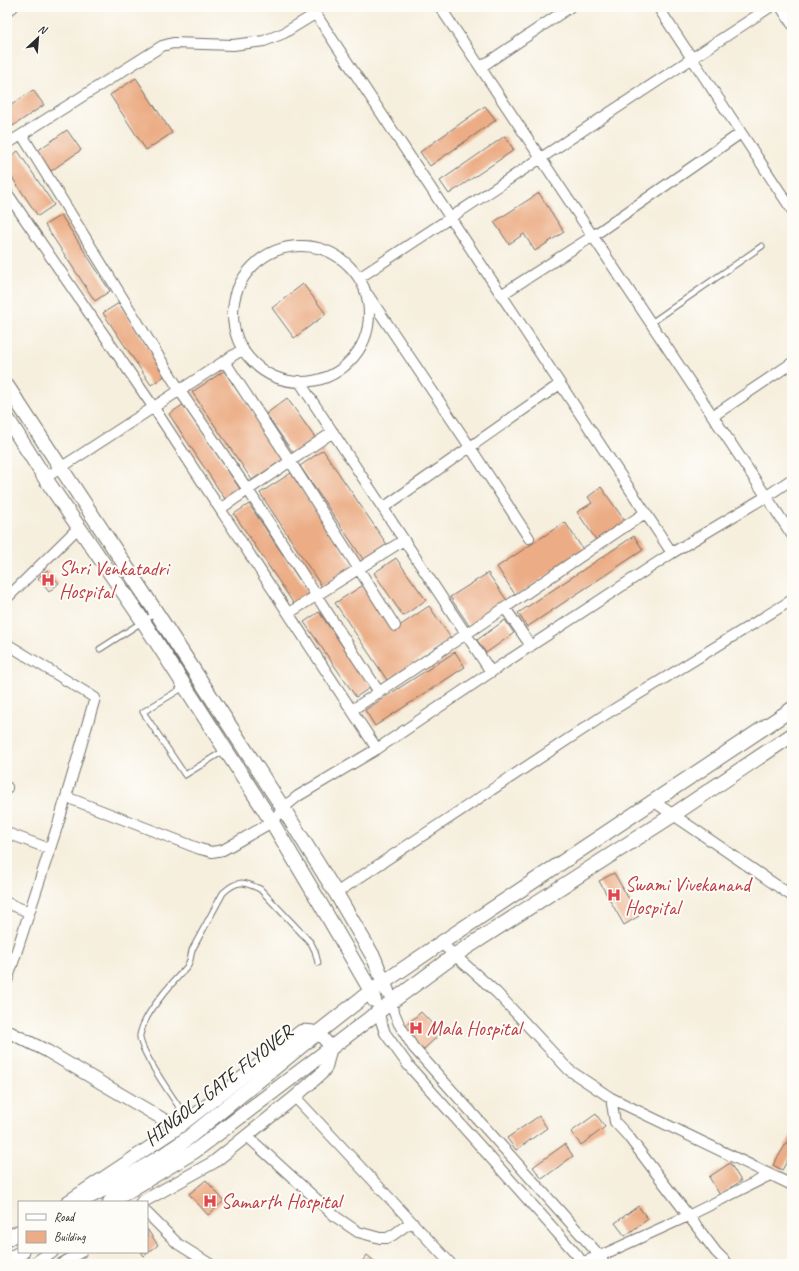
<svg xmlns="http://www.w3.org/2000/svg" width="799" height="1271" font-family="Caveat,sans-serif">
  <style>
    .building { fill: #ecad86 }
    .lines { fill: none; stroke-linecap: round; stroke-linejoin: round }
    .service-casing { stroke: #72706a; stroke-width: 7 }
    .minor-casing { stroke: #72706a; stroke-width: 12 }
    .tertiary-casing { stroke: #72706a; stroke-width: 14 }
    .secondary-casing { stroke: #72706a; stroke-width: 16 }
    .service { stroke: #fff; stroke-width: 5 }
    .minor { stroke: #fff; stroke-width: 10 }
    .tertiary { stroke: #fff; stroke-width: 12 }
    .secondary { stroke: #fff; stroke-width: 14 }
    .labels { text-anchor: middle; stroke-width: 4; stroke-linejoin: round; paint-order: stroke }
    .health-label { font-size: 20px; fill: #be3a42; stroke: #fdfcf7; text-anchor: start }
    .street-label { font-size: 20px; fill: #2b2b2b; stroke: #fdfcf7 }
  </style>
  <rect width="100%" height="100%" fill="#fdfcf7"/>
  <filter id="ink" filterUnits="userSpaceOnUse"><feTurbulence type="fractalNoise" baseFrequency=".025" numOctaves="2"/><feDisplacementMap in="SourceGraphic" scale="8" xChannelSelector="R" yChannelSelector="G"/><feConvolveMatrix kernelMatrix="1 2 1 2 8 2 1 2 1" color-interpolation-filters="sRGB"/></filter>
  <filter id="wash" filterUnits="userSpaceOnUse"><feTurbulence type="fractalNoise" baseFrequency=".012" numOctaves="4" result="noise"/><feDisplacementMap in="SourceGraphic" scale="16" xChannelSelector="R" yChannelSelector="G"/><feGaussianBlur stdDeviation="0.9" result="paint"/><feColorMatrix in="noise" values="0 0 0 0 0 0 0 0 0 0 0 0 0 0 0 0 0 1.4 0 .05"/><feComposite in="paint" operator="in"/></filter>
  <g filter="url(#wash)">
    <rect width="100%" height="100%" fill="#f6efde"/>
    <g id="blocks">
      <!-- building -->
      <path class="building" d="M136,78l36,55 -26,17 -36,-55z
        M33,90l11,15 -31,21 -6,-9v-9z
        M485,106l11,14 -66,46 -10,-14z
        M67,130l14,20 -30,21 -14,-20z
        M505,136l9,14 -65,44 -9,-13z
        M18,151l36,54 -16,11 -31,-46v-11z
        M539,193l25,39 -29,19 -11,-17 -15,10 -15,-22z
        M61,215l49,76 -15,10 -50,-76z
        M303,284l23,30 -32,24 -22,-30z
        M119,303l47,72 -15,10 -48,-72z
        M224,371l60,88 -32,21 -60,-88z
        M287,398l29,41 -22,15 -28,-40z
        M184,404l58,88 -15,10 -58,-88z
        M323,450l65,96 -23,16 -65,-96z
        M291,473l62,94 -31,20 -62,-94z
        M601,487l26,37 -28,20 -22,-32 15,-9 -4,-6z
        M249,504l62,93 -15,10 -62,-93z
        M565,522l19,29 -68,45 -19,-29z
        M634,536l9,14 -116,77 -9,-14z
        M396,558l30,42 -23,16 -29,-43z
        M47,570l12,13 -10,9 -11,-14z
        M488,573l20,29 -38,25 -20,-30z
        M365,584l30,45 34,-23 22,32 -64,42 -52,-77z
        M319,612l52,75 -15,10 -52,-75z
        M505,620l9,13 -28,20 -9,-13z
        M455,652l10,15 -90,59 -10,-16z
        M614,873l25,43 -15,9 -25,-44z
        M421,1012l20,21 -18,17 -20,-22z
        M596,1114l9,13 -24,18 -10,-13z
        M539,1116l8,12 -31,22 -9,-12z
        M792,1134v19l-10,17 -9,-5z
        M565,1144l8,12 -31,23 -9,-12z
        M730,1163l11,18 -21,14 -11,-18z
        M206,1180l18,21 -16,14 -19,-21z
        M638,1206l10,13 -23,17 -10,-13z
        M147,1229l11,16 -14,11 -3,-4h6z
        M367,1255l11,9h-18z"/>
    </g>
  </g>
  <g filter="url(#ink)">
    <use href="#blocks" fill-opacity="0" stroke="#72706a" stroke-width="1"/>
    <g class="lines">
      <defs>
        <path id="service" d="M651,323l111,-77
          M100,649l56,-36
          M184,687l-41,25 42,63 40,-25
          M188,1120c-10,-15 -50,-70 -48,-85 4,-22 32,-52 47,-68l3,-7 2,-10 31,-57c14,-13 20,-12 37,-4l51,54 4,8 3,12"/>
        <path id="minor" d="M311,7l361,546
          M440,7l352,528
          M658,7l134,203
          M781,7l11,17
          M7,11l6,-4
          M481,67l89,-60
          M22,135l158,256 68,99 131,202
          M7,144l155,-98 11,-3 60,2 31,-4 20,-8 31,-19
          M7,193l147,215 223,341
          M233 314a68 68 0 1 1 136 0a68 68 0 1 1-136 0Z
          M359,278l411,-271
          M368,295l102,152 59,91
          M501,295l92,-59 148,-103
          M225,362l65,99 105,165
          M299,381l192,291
          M713,416l79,-53
          M45,478l198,-129
          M383,508l177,-124
          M220,509l113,-77
          M7,598l72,-71
          M505,608l26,38
          M289,613l115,-73
          M7,644l88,54 -36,123 -52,160
          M352,710l114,-76 179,-121
          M7,788v-1
          M66,797l134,52 12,3 11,-2 49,-28 11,-14 15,-12 79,-47 114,-77 181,-119 95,-57 25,-17
          M653,801l139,95
          M7,833l43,16
          M336,893l267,-177 189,-116
          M7,903l22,9
          M441,943l56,50 72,77 42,28 181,87
          M390,1003l9,21 14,23 187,209 4,8
          M378,1012l7,21 23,32 169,190 6,9
          M295,1097l156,167
          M611,1098l4,24 13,14 88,116 12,12
          M247,1136l89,81 22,15 22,6h7l6,-3 18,-13
          M147,1213l31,31 32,20
          M61,1264l20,-12
          M581,1264l2,-2 17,-6 88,-40 82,-41"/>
        <path id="tertiary" d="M7,1031l40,20 131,77
          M67,1202l111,-74 123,-97c17,-2 20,5 30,16l-5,20 -4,6 -27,24 -81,65 -72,40
          M34,1264l18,-12"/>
        <path id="secondary" d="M7,386l149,226 127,196 53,85 38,65 13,33
          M7,418l38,60 98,143 129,201 48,81 51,88 3,9
          M78,1202c38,-18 76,-39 110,-64l118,-96 65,-51 70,-48 351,-234
          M110,1202l85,-51 195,-148 65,-48 218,-140 119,-80
          M7,1239l12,-7
          M7,1261l15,-9"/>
      </defs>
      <!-- service casing -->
      <use href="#service" class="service-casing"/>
      <!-- minor casing -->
      <use href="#minor" class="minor-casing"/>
      <!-- tertiary casing -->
      <use href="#tertiary" class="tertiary-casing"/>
      <!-- secondary casing -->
      <use href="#secondary" class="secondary-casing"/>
      <!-- service -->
      <use href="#service" class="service"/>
      <!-- minor -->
      <use href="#minor" class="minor"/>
      <!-- tertiary -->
      <use href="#tertiary" class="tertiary"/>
      <!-- secondary -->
      <use href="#secondary" class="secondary"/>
    </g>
  </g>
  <!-- icons -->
  <defs>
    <symbol id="hospital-bare" viewBox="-9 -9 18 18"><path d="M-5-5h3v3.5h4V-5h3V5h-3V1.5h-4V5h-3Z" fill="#e0444e" stroke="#fdfcf7" stroke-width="2.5" paint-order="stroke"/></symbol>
  </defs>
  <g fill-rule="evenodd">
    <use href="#hospital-bare" x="38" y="570" width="20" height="20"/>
    <use href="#hospital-bare" x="604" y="885" width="20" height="20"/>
    <use href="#hospital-bare" x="406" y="1018" width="20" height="20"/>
    <use href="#hospital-bare" x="200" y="1191" width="20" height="20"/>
  </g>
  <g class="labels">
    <!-- health labels -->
    <g class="health-label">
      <text x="59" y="575">Shri Venkatadri<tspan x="59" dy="23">Hospital</tspan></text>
      <text x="625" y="891">Swami Vivekanand<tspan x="625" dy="23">Hospital</tspan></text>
      <text x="427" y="1035">Mala Hospital</text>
      <text x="221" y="1208">Samarth Hospital</text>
    </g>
    <!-- street labels -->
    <g class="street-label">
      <text transform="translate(218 1085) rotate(-38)" y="7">HINGOLI GATE FLYOVER</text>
    </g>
  </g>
  <!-- margin -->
  <rect width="799" height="1271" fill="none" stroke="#fdfcf7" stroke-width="24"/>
  <!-- legend -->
  <rect x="18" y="1201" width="130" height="52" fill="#fdfcf7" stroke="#a9a8a5"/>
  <rect x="26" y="1214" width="20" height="6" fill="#ffffff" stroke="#a9a8a5"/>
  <text x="54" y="1221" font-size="12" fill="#2b2b2b">Road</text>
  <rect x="26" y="1231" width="20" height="12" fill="#ecad86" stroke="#a9a8a5"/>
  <text x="54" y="1241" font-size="12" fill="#2b2b2b">Building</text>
  <!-- north arrow -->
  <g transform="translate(38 38) rotate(26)" stroke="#fdfcf7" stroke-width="3" paint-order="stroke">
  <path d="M0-3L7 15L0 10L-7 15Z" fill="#2b2b2b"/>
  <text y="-6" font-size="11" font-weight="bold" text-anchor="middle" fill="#2b2b2b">N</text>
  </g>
</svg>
